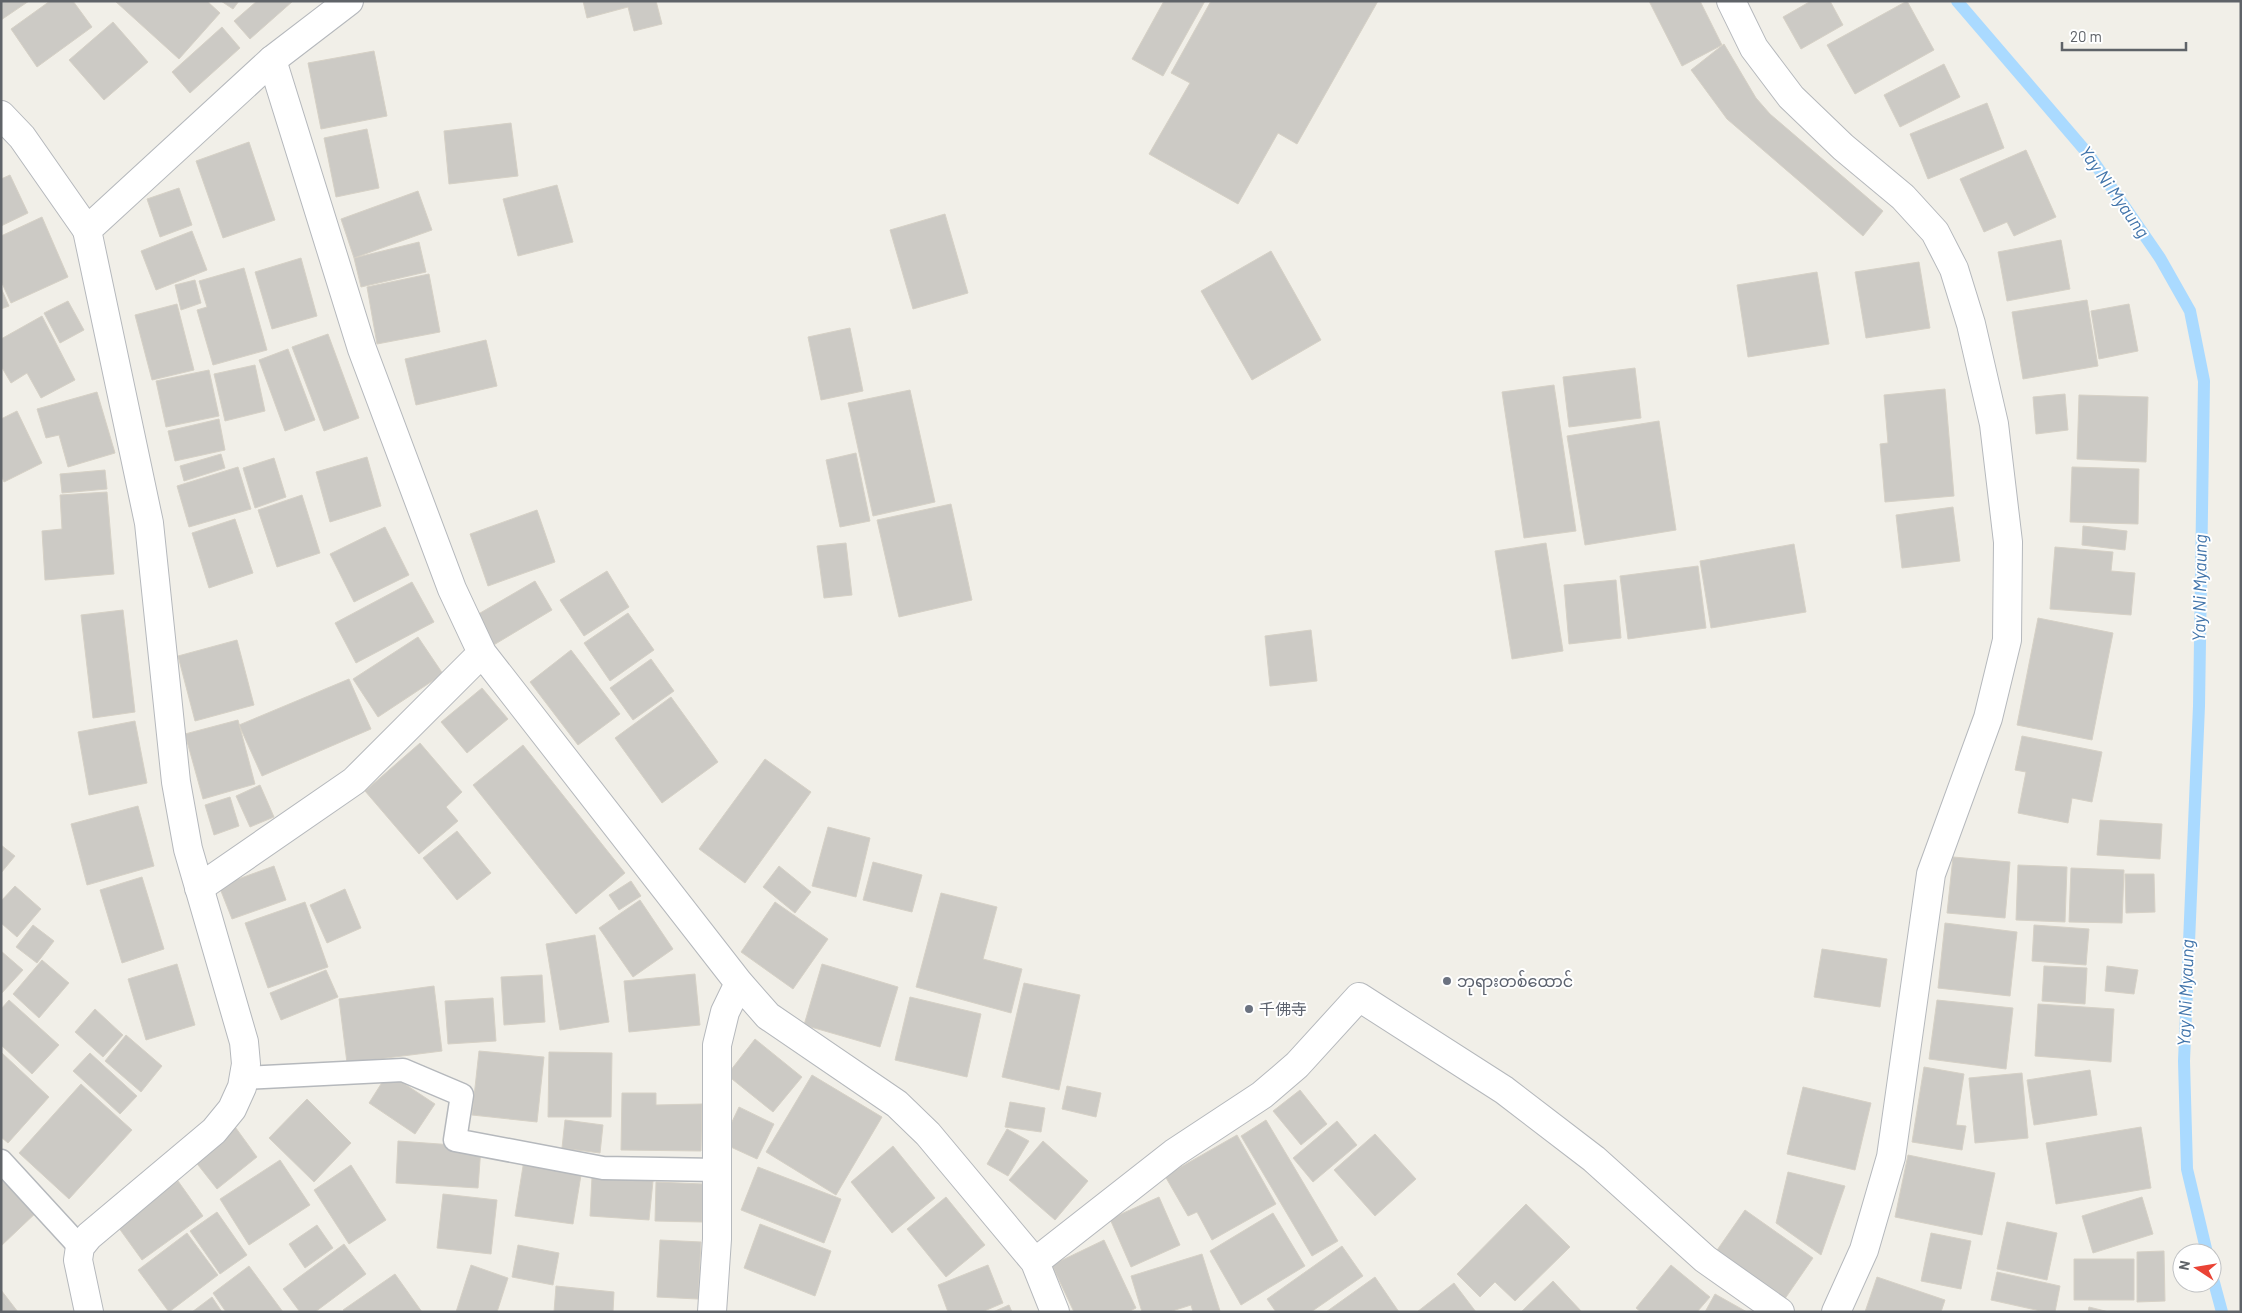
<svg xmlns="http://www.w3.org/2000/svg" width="2242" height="1313" font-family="Barlow,'Noto Sans SC','Noto Sans Myanmar',sans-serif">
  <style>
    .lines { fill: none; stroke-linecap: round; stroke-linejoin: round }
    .stream { stroke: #aadaff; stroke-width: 12 }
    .building { fill: #cccac5; stroke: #d6d1c6 }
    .service-casing { stroke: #b5b8bc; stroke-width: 25 }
    .minor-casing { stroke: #b5b8bc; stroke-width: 30 }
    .tertiary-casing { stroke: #b5b8bc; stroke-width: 30 }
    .service { stroke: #fff; stroke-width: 22 }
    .minor { stroke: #fff; stroke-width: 28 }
    .tertiary { stroke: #fff; stroke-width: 28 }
    .worship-dot { fill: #6b7280; stroke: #fff; stroke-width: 2 }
    .labels { text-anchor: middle; stroke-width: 4; stroke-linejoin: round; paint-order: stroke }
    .worship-label { font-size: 16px; fill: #5b616d; stroke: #fff; text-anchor: start }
    .water-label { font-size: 18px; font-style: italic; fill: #4174aa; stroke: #fff }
  </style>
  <rect width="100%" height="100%" fill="#f1efe8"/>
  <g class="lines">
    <!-- stream -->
    <path class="stream" d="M1957,1l132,154 71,103 30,53 14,70 -5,325 -15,355 3,108 20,84
      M2212,1275l10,37"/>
  </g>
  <!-- building -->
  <path class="building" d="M1,1h28l-28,19z
    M50,1h23l19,26 -55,40 -26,-38z
    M115,1h92l13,12 -41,46z
    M221,1h18l-6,8z
    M257,1h36l-43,38 -16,-18z
    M583,1h73l6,23 -28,7 -6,-24 -41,11z
    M1164,1h41l-42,75 -31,-17z
    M1211,1h167l-81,143 -19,-11 -40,71 -89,-50 41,-71 -19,-10z
    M1649,1h51l22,44 -40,21z
    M1811,1h19l13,24 -42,24 -18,-32z
    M1907,1l27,49 -79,44 -28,-49z
    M113,22l35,40 -44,38 -35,-40z
    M222,27l18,21 -50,45 -18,-21z
    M1724,44l32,54 14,16 113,97 -20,25 -136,-117 -36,-49z
    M374,51l13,65 -66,13 -13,-66z
    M1944,64l16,33 -60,30 -16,-32z
    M1987,103l17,45 -76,31 -18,-45z
    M511,123l7,53 -69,8 -5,-53z
    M367,129l12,59 -43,9 -12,-59z
    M249,142l26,78 -52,18 -27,-77z
    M2026,150l30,67 -42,19 -7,-14 -23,10 -24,-53z
    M10,175l18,38 -27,13v-47z
    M557,185l16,57 -55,14 -15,-57z
    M179,188l13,37 -32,12 -13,-38z
    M418,191l14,39 -78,28 -13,-39z
    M945,214l23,79 -55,16 -23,-79z
    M42,217l26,60 -57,26 -10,-22v-45z
    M192,231l15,39 -51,20 -15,-39z
    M2061,240l9,49 -63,12 -9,-49z
    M419,242l7,30 -65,15 -7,-29z
    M1271,251l50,89 -69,40 -51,-89z
    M301,258l16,58 -45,13 -17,-57z
    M1919,262l11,66 -64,10 -11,-66z
    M244,268l23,82 -54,15 -16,-55 10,-3 -8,-26z
    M1817,272l12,72 -81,13 -11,-72z
    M429,274l11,58 -63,12 -10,-57z
    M195,280l6,23 -20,7 -6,-25z
    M1,288l8,18 -8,3z
    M2087,300l11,66 -75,13 -11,-67z
    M68,301l16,29 -24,13 -16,-30z
    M177,304l17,66 -42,10 -17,-65z
    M2129,304l9,47 -39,8 -8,-48z
    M42,316l33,64 -34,18 -14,-25 -16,10 -10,-17v-27z
    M850,328l13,63 -42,9 -13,-63z
    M328,334l31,84 -35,13 -32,-84z
    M486,340l11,46 -81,19 -11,-46z
    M288,349l27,71 -30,11 -26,-71z
    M255,365l10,46 -40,10 -11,-47z
    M1635,368l6,50 -72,9 -6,-50z
    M209,370l10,46 -53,11 -10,-46z
    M1554,385l22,146 -52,7 -22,-146z
    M1945,389l9,107 -69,6 -5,-58 8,-1 -4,-48z
    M910,390l25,112 -62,14 -25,-113z
    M97,392l18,61 -47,14 -9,-32 -13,3 -9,-29z
    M2065,394l3,36 -32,4 -3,-37z
    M2079,395l69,2 -2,65 -69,-3z
    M17,411l25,52 -38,19 -3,-7v-56z
    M219,419l6,31 -50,11 -7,-30z
    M1659,421l17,109 -91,15 -18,-109z
    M856,453l14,68 -30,6 -14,-67z
    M221,454l4,14 -41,13 -4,-15z
    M367,457l14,49 -51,16 -14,-50z
    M274,458l12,39 -31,11 -12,-40z
    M238,467l13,42 -62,18 -12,-41z
    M2072,467l67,2 -1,55 -68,-2z
    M105,470l2,19 -45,4 -2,-19z
    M107,492l7,82 -69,6 -3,-49 20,-2 -2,-34z
    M302,495l18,58 -43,14 -19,-57z
    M951,504l21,96 -73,17 -22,-97z
    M1953,507l7,54 -58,7 -6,-53z
    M537,510l18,52 -67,24 -18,-52z
    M235,519l18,54 -44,15 -17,-55z
    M2083,526l44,5 -2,19 -43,-5z
    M385,527l24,48 -55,27 -24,-48z
    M846,543l6,52 -28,3 -7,-52z
    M1546,543l17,108 -51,8 -17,-108z
    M1794,544l12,68 -95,16 -11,-67z
    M2055,547l58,5 -2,19 24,2 -4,42 -81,-6z
    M1698,566l8,62 -78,11 -8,-63z
    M607,571l22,36 -45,29 -24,-36z
    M1616,580l5,58 -52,6 -5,-59z
    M535,581l17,29 -60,36 -17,-30z
    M412,582l22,40 -78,41 -21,-40z
    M123,610l12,102 -42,6 -12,-103z
    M628,613l26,37 -44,31 -26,-38z
    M2038,618l75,15 -21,107 -75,-15z
    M1311,630l6,51 -47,5 -5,-50z
    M418,637l25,37 -65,43 -25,-38z
    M237,640l17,65 -59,16 -17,-65z
    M571,650l49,64 -42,31 -48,-63z
    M651,659l23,32 -41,29 -23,-32z
    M349,679l22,50 -109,47 -23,-51z
    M482,688l26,31 -41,34 -26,-31z
    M671,697l47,65 -56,41 -47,-65z
    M238,720l17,64 -52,15 -18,-65z
    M135,721l12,62 -58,12 -11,-63z
    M2022,736l80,16 -10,50 -20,-4 -4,25 -50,-10 8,-41 -11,-2z
    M420,743l42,49 -16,15 12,14 -39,33 -54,-63z
    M523,745l102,128 -49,41 -103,-129z
    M765,759l46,33 -66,91 -46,-34z
    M260,785l14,32 -24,10 -14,-31z
    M230,797l9,29 -25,9 -9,-30z
    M138,806l16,60 -67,19 -16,-61z
    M2100,820l62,4 -2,35 -63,-4z
    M828,827l42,11 -14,59 -44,-11z
    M457,831l34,42 -34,27 -34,-42z
    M1,845l14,11 -14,17z
    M1953,857l57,5 -5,56 -58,-5z
    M873,862l49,13 -10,37 -49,-12z
    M2018,865l49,2 -2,55 -49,-2z
    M274,866l12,34 -54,19 -13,-33z
    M779,866l32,26 -16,21 -32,-26z
    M2071,868l53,2 -2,53 -53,-1z
    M2125,874h29l1,38 -29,1z
    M142,877l22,72 -42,14 -22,-73z
    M631,881l10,15 -22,14 -10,-15z
    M15,886l26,23 -24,28 -16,-14v-22z
    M345,889l16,39 -34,15 -17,-38z
    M941,893l56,14 -14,52 39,10 -11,44 -95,-26z
    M640,900l33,49 -40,28 -34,-49z
    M305,902l23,65 -60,21 -23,-65z
    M775,902l53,37 -35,50 -52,-37z
    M1945,923l72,9 -7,64 -72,-8z
    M33,925l21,16 -17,22 -21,-16z
    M2034,925l55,4 -3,36 -54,-4z
    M595,935l14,87 -49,8 -14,-86z
    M1822,949l65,10 -7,48 -66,-10z
    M1,951l22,19 -22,24z
    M42,960l27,23 -30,35 -26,-24z
    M177,964l18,61 -49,15 -18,-61z
    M822,964l76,23 -18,60 -76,-22z
    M2044,966l43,2 -2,36 -43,-3z
    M2107,966l31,4 -4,24 -29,-3z
    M326,970l12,27 -57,23 -11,-27z
    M695,974l5,51 -71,7 -5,-51z
    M542,975l3,47 -41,3 -3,-48z
    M1024,983l56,12 -21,95 -57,-13z
    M434,986l8,65 -95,12 -8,-64z
    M910,997l71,17 -14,63 -72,-17z
    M493,998l3,43 -48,3 -3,-43z
    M9,1000l50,45 -27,29 -31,-29v-36z
    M1937,1000l76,8 -7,61 -77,-10z
    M2038,1004l76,5 -3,53 -76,-6z
    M95,1009l28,26 -20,22 -28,-25z
    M126,1035l36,31 -21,26 -36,-31z
    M755,1039l47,38 -29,35 -46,-37z
    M479,1051l65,6 -7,65 -65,-7z
    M549,1052l63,1 -1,64h-63z
    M2,1053l47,44 -41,46 -7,-6z
    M90,1053l47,43 -17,18 -47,-43z
    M1924,1067l40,7 -8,51 10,1 -4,24 -50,-8z
    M2090,1070l7,45 -63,10 -7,-45z
    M388,1073l47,31 -20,30 -46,-31z
    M2022,1073l6,65 -53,5 -6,-65z
    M812,1075l70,42 -46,78 -70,-43z
    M81,1084l51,46 -63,69 -50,-46z
    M1067,1086l34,7 -5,24 -34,-8z
    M1803,1087l68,16 -16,67 -68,-16z
    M1300,1090l27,34 -26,21 -28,-34z
    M622,1093h34v12l46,-1 -1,47 -80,-1z
    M307,1099l44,44 -37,39 -45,-44z
    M1010,1102l35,6 -4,24 -36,-5z
    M739,1107l35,17 -17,35 -35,-16z
    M565,1120l38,5 -3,28 -38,-5z
    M1266,1120l72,121 -26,15 -71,-120z
    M1337,1121l20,24 -44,37 -20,-24z
    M233,1124l24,33 -40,32 -26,-33z
    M2141,1127l10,61 -95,16 -10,-61z
    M1007,1129l22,12 -21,35 -21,-12z
    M1375,1134l41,45 -41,37 -41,-46z
    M1237,1135l39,69 -64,36 -15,-28 -9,4 -23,-40z
    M398,1141l83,6 -3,41 -82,-5z
    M1043,1141l45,40 -33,39 -46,-40z
    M893,1146l42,52 -43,35 -41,-51z
    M1908,1155l87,18 -13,62 -87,-18z
    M280,1160l30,45 -61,40 -29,-46z
    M524,1160l58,9 -9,55 -58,-8z
    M351,1165l35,55 -37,24 -35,-54z
    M758,1167l83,32 -17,44 -83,-33z
    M1,1169l39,40 -39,37z
    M1788,1172l57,14 -24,69 -45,-32z
    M592,1177l61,4 -4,39 -59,-4z
    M178,1181l25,35 -61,44 -26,-36z
    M656,1182l47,2 -1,38 -47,-1z
    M443,1194l54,6 -6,54 -54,-6z
    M946,1197l39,48 -39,32 -39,-48z
    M1159,1197l21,48 -49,22 -21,-48z
    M2142,1197l11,37 -60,19 -11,-37z
    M1526,1204l44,43 -55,54 -20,-19 -15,15 -23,-23z
    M1745,1210l68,48 -31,45 -69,-47z
    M217,1212l30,43 -27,19 -30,-43z
    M1273,1213l32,53 -64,39 -31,-54z
    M2007,1222l50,11 -10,47 -50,-11z
    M760,1224l71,27 -16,45 -71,-28z
    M317,1225l16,23 -28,20 -16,-24z
    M187,1233l31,42 -49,37 -31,-42z
    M1931,1233l40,8 -10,48 -40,-8z
    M660,1240l41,2 -3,57 -41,-2z
    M1104,1240l32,68 -8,4h-54l-22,-47z
    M344,1244l22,30 -51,38h-15l-17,-23z
    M518,1245l41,8 -6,32 -41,-8z
    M1342,1246l21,30 -52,36h-35l-9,-13z
    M2164,1251l1,50 -28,1v-50z
    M1202,1254l18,57 -27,1 -2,-7 -22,7h-27l-11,-36z
    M2074,1259h60v41h-60z
    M471,1265l37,13 -11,34h-41z
    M988,1265l15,38 -21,9h-34l-10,-27z
    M1671,1265l39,32 -13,15h-56l-5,-4z
    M249,1266l34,46h-57l-13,-19z
    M1997,1272l63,14 -5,26h-10l-54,-12z
    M395,1274l27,38h-77l-2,-2z
    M1375,1277l24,35h-73z
    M1877,1277l68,23 -4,12h-76z
    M1553,1281l29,31h-61z
    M1454,1283l22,29h-59z
    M556,1286l58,6 -1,20h-59z
    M1,1290l17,22h-17z
    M1715,1294l32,18h-42z
    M212,1297l10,15h-30z
    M1009,1305l3,7h-19z
    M2089,1307l20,5h-21z"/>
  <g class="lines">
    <defs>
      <path id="service" d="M243,1078l160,-8 59,25 -7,45 148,28 115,2
        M1,1161l79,86"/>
      <path id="minor" d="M272,60l90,289 90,240 30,64 257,330 29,33 129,88 31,30 107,128 20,50
        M1,115l21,22 65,93
        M199,888l155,-107 128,-128
        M1035,1262l139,-109 88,-58 35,-30 62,-68 145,93 90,69 111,100 75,53
        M712,1312l5,-73v-194l8,-33 14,-29"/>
      <path id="tertiary" d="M1731,1l23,47 37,49 52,50 60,50 32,35 19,37 17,55 23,100 14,118 -1,98 -19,78 -57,156 -40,283 -27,93 -28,62
        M89,1312l-11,-52 2,-13 9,-11 125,-105 18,-22 10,-22 4,-23 -2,-22 -56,-193 -12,-67 -27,-259 -62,-293 185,-170 77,-59"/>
    </defs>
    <!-- service casing -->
    <use href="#service" class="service-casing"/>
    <!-- minor casing -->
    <use href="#minor" class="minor-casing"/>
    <!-- tertiary casing -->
    <use href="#tertiary" class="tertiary-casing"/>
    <!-- service -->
    <use href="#service" class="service"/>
    <!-- minor -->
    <use href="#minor" class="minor"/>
    <!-- tertiary -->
    <use href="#tertiary" class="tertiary"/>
  </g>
  <!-- markers -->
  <g class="worship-dot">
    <circle cx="1447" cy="981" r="5"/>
    <circle cx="1249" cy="1009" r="5"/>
  </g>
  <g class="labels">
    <!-- worship labels -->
    <g class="worship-label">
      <text x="1457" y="987">ဘုရားတစ်ထောင်</text>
      <text x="1259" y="1015">千佛寺</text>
    </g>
    <!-- water labels -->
    <g class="water-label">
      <text transform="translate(2114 192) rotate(55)" y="6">Yay Ni Myaung</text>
      <text transform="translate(2200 588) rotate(-89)" y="6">Yay Ni Myaung</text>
      <text transform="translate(2186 993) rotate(-88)" y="6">Yay Ni Myaung</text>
    </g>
  </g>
  <!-- border -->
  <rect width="2242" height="1313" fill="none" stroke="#5f6368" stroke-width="5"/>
  <!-- north arrow -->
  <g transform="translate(2197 1268) rotate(282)"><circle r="24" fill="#ffffff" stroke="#bfc1c3"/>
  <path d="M0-4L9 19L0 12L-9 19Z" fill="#ea4335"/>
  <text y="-8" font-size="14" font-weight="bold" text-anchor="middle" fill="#5f6368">N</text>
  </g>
  <!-- scale -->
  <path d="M2062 42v8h124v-8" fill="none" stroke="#5f6368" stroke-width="2.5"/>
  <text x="2070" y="42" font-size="15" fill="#5f6368" stroke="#ffffff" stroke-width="4" paint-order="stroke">20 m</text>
</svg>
